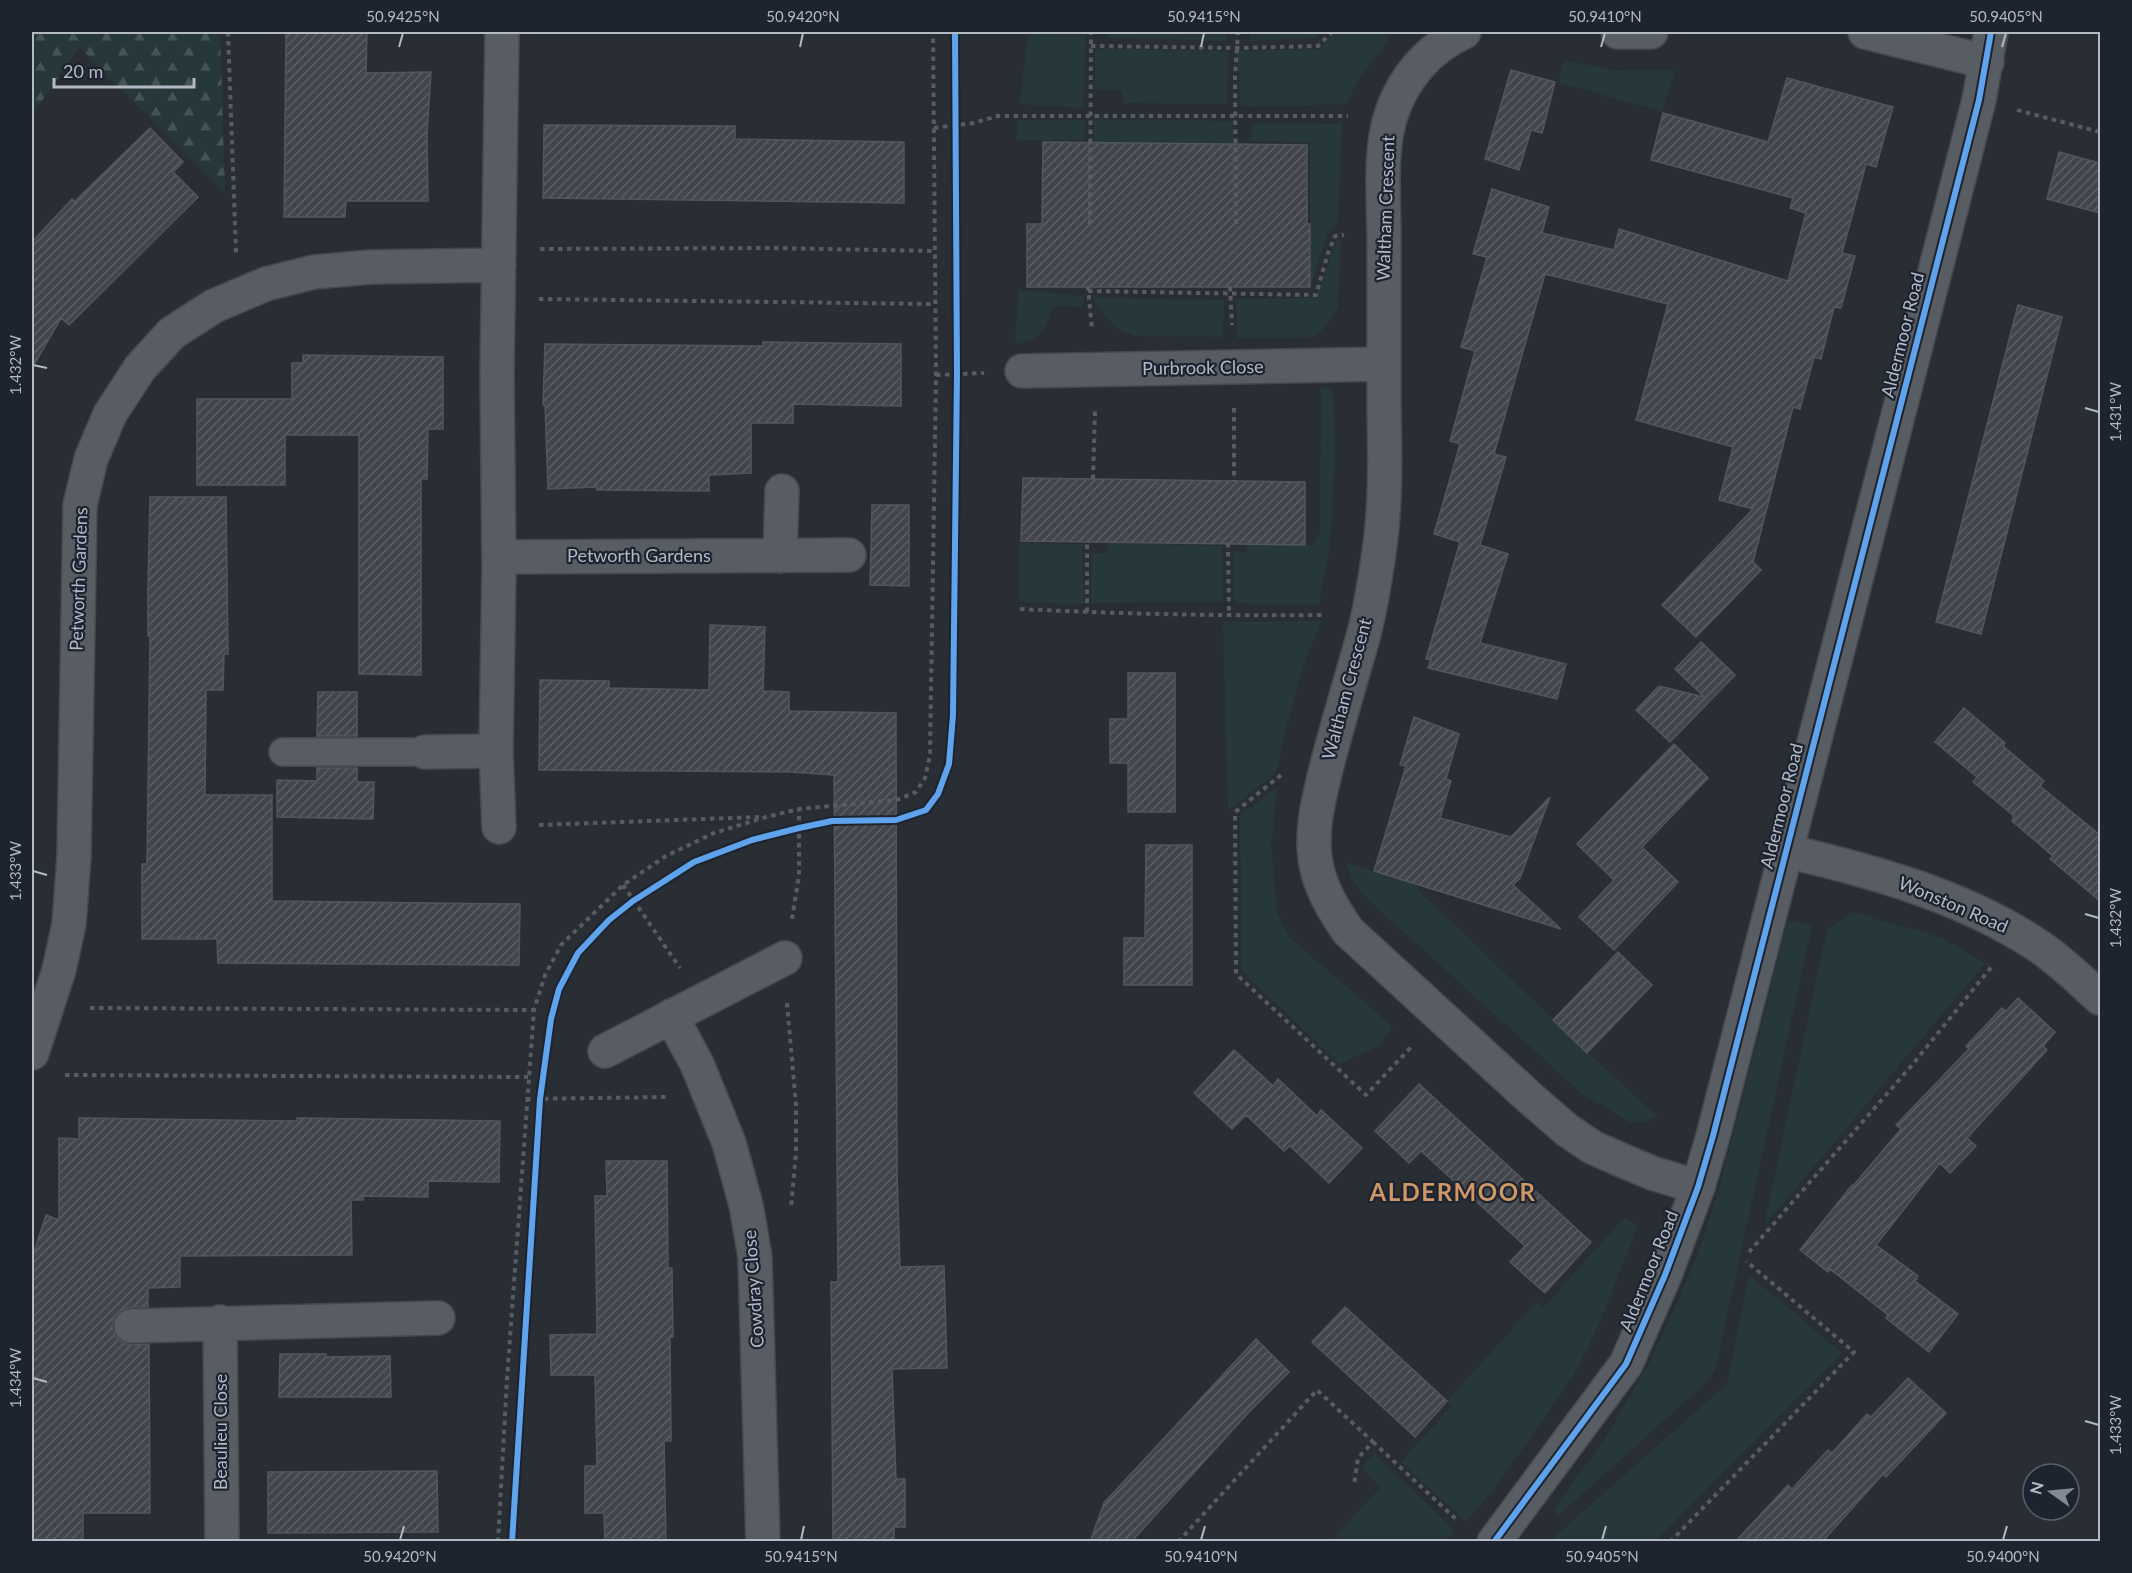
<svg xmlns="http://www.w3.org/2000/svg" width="2132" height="1573" font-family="Lato,sans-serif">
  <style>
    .green { fill: #27383b }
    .forest { fill: url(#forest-firs) }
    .building { fill: url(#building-hatch); stroke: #51565d; stroke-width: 1.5 }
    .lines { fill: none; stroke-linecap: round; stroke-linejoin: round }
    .service-casing { stroke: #45494e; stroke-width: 30 }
    .minor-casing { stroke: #45494e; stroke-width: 36 }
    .tertiary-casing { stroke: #45494e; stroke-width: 36 }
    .path { stroke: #575c60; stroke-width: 4; stroke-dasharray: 4.5 4.5; stroke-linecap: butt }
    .service { stroke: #585c63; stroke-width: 27 }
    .minor { stroke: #585c63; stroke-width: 33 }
    .tertiary { stroke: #585c63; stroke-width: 33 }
    .cycleway-casing { stroke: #1d2430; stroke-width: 10 }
    .cycleway { stroke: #60a3ed; stroke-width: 6 }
    .ticks { fill: none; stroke: #b3bac6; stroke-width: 2 }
    .labels { text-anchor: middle; stroke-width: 4.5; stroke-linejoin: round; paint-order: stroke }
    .street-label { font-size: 18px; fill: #b3bac6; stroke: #1d2430 }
    .district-label { font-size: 24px; font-weight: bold; letter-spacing: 1.5px; fill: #cf9765; stroke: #1d2430 }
    .neatline { fill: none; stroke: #b3bac6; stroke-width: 2 }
    .ticks-label { font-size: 15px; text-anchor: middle; fill: #b3bac6 }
  </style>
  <defs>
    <pattern id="forest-firs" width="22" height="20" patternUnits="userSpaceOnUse" patternTransform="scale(1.5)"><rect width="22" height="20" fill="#27383b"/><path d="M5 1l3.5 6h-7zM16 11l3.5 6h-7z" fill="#445356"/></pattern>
    <pattern id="building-hatch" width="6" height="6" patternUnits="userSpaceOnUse" patternTransform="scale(1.5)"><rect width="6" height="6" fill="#42464c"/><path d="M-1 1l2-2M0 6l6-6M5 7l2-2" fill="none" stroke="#5b5f64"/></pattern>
  </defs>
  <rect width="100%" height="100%" fill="#292e35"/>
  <!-- green -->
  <path class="green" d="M1322,32l-6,6 -66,3 1,-7z
    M1336,32h53l-2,9 -25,34 -17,29 -104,3 -4,-56 81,-2z
    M1108,33l119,2 -1,6 -118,-3z
    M1028,34l58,1 -3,73 -63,-4z
    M1095,49l133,2 -1,53 -104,-1v-13h-28z
    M1564,60l54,11 57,-1 -13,42 -104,-30z
    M1094,119l139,2v22l-139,-1z
    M1018,120h67l-1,20h-67z
    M1252,123l90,1 -4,97 -10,10 -17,53 -1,-142 -59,-1z
    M1338,239h3l-3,67 -17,25 -10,6 -74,1 -1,-39 75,-1c16,-14 16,-41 27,-59z
    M1019,290l64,6v11l-27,-1 -5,2c-5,23 -12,33 -36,36z
    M1093,295l10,3 121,2 -1,37 -88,-1 -19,-8 -21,-25z
    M1321,388l12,1 2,66 -5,89 -11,60 -85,-1 -1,-50 14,-2v-6h65l8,-13z
    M1019,543l63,1 2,60 -65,-2z
    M1109,543l113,3 1,56 -132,1v-50h15z
    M1321,621c-21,49 -34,100 -45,152l-48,37 -5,-188z
    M1277,787l-6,58 6,68 12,24 104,90 -14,19 -39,18 -98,-93 -2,-155z
    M1346,863l73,22 -1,5 169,162 70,64 -10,5 -18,1 -50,-31 -206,-187 -19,-21z
    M1852,912l90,26 43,25 -221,263 63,-296z
    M1788,921l24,4 -97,446 -14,16 -142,128 -6,-5 53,-73 41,-70 31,-66 23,-55 19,-60z
    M1624,1218l14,8 -38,96 -26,53 -79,113 -29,33 -65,-59 51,-56 -5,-5 90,-99 7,5z
    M1749,1275l93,78 -187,188h-105l177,-157z
    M1374,1454l81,77 -10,10h-114l50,-54 -20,-20z"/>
  <!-- forest -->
  <path class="forest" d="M32,32h188l5,160 -146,-145 -47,68z"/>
  <!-- building -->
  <path class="building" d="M286,32h81l-1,41 65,-1 -4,63 1,66h-82l-1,16h-61z
    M1511,70l44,12 -13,51 -11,-3 -12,40 -34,-11z
    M1787,78l106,29 -17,60 -10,-3 -24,89 13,3 -14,52 -7,-1 -13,52 -7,-2 -14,52 -7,-2 -40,155 8,8 -65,67 -34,-32 91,-96 -34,-9 14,-53 -97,-27 32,-116 -123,-30 -51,180 12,3 -26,88 28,9 -28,89 86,21 -9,35 -129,-31 3,-8 -5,-1 34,-117 -26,-8 26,-90 -10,-3 25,-90 -14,-4 26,-90 -14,-3 19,-65 57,18 -7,26 72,17 5,-21 169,52 18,-68 -16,-5 3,-10 -142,-38 12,-47 105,29z
    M544,125l191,1v13l169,3v61l-361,-5z
    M150,128l33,34 -10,10 25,25 -129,128 -8,-7 -29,50v-126l40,-43 2,3z
    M1043,142l264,3v79h3v63h-283v-63h15z
    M2059,152l41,11v50l-53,-14z
    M2018,305l44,12 -81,317 -45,-12z
    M763,342l138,2v62l-108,-2v19h-42v50l-42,2v16l-112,-1v-3l-49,2 -3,-84h-2l2,-61 218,2z
    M303,355l140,2v72h-15l-1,50h-6v196l-62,-1v-239h-74v50h-88v-86h95v-36h11z
    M1023,478l282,4v63l-284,-4z
    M150,497h76l2,157h-4l-1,36h-17l-1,105h67v106l248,3 -1,61 -301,-2 -1,-24h-75v-75h5l3,-228h-2v-52z
    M872,505h37v81l-39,-1z
    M710,625l55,2 -2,64 26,1v19l107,2 1,459 3,95 44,-1 3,102 -55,1 4,110h9v48h-11v15h-61l-2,-260h7l-4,-507 -43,-3 -252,-2 1,-90 69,1v7l100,2z
    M1701,642l34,33 -65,67 -34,-32 23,-24 45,11 -29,-28z
    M1128,673h47v139h-47v-49h-18v-44h18z
    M318,692h39v44h-40z
    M1964,708l41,35 -2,3 41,35 -4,5 60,49v66l-50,-42 3,-3 -41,-35 2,-5 -41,-34 4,-5 -42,-35z
    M1414,717l45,17 -13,45 5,2 -11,37 71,19 39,-40 -30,81 -7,7 48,44 -187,-58 32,-105 -6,-1z
    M1674,744l34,34 -66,69 36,35 -64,68 -35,-33 35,-37 -37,-36z
    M317,768h40v14h17l-1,37 -96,-2v-37l40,1z
    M1146,845h46v140h-68v-47h21z
    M1618,952l34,33 -65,68 -34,-33z
    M2018,998l37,34 -12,14 4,4 -80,88 9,8 -26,27 -10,-10 -64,82 42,31 -3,5 43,33 -29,38 -43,-34 2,-3 -58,-46 -2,3 -28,-22 52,-65 1,1 48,-57 -5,-4 73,-76 -3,-3 36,-38 4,3z
    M1234,1050l39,36 5,-7 39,37 4,-6 41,38 -33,35 -39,-37 -6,5 -38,-36 -14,14 -38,-36z
    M1419,1084l172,158 -46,51 -35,-31 15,-16 -104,-95 -12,12 -34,-32z
    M79,1118l218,3v-3l203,3 -1,61 -71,-1v16l-65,-1v4h-12l1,55 -172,1v31l-32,1v19h-17l-9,3 -7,7 -3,9 3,10 8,7 8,2 18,-1 1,169h-67v29h-51v-284l14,-43 13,5v-82l20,1z
    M606,1161h61l1,107h4l1,69h-3l1,104h-7l2,101h-61l-1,-29h-19v-47h12l-2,-91h-44l-1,-40 47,-1 -2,-138h12z
    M1345,1307l102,94 -32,36 -103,-95z
    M1256,1339l33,33 -40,40 -118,130h-41l14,-39z
    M280,1354h46v3l64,-1 1,41h-112z
    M1908,1378l38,35 -60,64 -3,-3 -61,68h-87l53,-57 4,4 36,-39 4,3 35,-39 4,3z
    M437,1471l1,61 -170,1v-61z"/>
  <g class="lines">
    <defs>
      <path id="service" d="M283,752h142"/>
      <path id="minor" d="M1464,32c-35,16 -61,46 -73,83 -12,38 -7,83 -7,123 0,57 0,114 0,171 1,48 2,96 -5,143 -4,29 -9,60 -17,89 -12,42 -25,85 -36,128 -7,29 -15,59 -11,89 4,28 17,50 33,73l182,167 37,32 25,17 27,12 33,14 46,14
        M1618,32h33
        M1865,32l122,30
        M1022,371l362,-7
        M780,556l2,-65
        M499,557l350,-2
        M425,752l71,-1
        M499,827l-3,-76 3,-183 -2,-194 5,-342
        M1786,851c86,20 177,45 251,94 23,15 43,35 63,53
        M671,1016l26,48 32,79 17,62 9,52 8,285
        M605,1051l180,-93
        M32,1053l27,-83 10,-46 5,-68 6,-351 11,-46 19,-45 30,-46 32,-35 42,-27 52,-22 48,-12 57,-5 128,-2
        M220,1322l2,220
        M131,1326l307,-8"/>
      <path id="tertiary" d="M1494,1542l132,-178 39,-89 33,-88 15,-51 266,-1036 12,-68"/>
    </defs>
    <!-- service casing -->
    <use href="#service" class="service-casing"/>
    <!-- minor casing -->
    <use href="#minor" class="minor-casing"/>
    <!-- tertiary casing -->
    <use href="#tertiary" class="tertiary-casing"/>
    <!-- path -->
    <path class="path" d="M228,32l8,221
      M1091,46l146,2 81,-2 14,-14
      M2017,110l83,22
      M934,128l40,-5 24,-7h350
      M1090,224l1,-192
      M1236,224l-1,-147 3,-45
      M540,249l231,-1 163,3
      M1088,286l4,44
      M1230,287l2,38
      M1088,291l228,4 12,-42 7,-17 9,-1
      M539,299l395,5
      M936,375l48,-2
      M1234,408v73
      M1093,479l2,-69
      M1228,543l1,73
      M1020,609c102,5 203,7 305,6
      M1087,612v-71
      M1281,775l-46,37 1,162 130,121 47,-50
      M539,825l220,-8
      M623,885l57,83
      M792,919l7,-44v-66
      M787,1003l9,102v47l-5,56
      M90,1008l444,2
      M65,1075l463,2
      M526,1099l140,-2
      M1749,1252l164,-188 80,-99
      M1373,1442l85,79
      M498,1542l9,-163 27,-369 11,-35 16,-30 62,-60 43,-29 48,-23 52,-16 33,-8 98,-9 19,-8 9,-14 5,-23 6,-380 -3,-343
      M1178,1542l139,-152 56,52 -15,16 -4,27
      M1670,1542l184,-190 -108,-91"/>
    <!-- service -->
    <use href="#service" class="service"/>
    <!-- minor -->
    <use href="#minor" class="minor"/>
    <!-- tertiary -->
    <use href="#tertiary" class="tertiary"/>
    <defs>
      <path id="cycleway" d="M512,1542l28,-443 11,-80 8,-30 19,-36 31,-33 24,-19 61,-39 58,-22 47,-12 33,-7 64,-1 30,-10 12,-16 11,-30 4,-49 4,-341 -2,-342
        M1494,1542l132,-178 39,-89 33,-88 15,-51 266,-1036 12,-68"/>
    </defs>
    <!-- cycleway casing -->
    <use href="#cycleway" class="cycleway-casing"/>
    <!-- cycleway -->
    <use href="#cycleway" class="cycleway"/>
  </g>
  <!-- ticks -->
  <path class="ticks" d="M399,47l4,-14M800,47l3,-14M1201,47l3,-14M1601,47l4,-14M2002,47l4,-14M33,365l14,3M2085,408l14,4M33,871l14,4M2085,914l14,4M33,1378l14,4M2085,1421l14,4M400,1540l4,-14M801,1540l3,-14M1201,1540l4,-14M1602,1540l4,-14M2003,1540l4,-14"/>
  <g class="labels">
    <!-- street labels -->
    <g class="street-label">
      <text transform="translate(1386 208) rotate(-88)" y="6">Waltham Crescent</text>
      <text transform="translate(1903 335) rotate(-76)" y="6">Aldermoor Road</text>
      <text transform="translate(1203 368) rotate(-1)" y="6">Purbrook Close</text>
      <text x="639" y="562">Petworth Gardens</text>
      <text transform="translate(79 579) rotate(-88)" y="6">Petworth Gardens</text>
      <text transform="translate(1347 689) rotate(-75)" y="6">Waltham Crescent</text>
      <text transform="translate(1782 806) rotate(-76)" y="6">Aldermoor Road</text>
      <text transform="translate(1953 905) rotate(23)" y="6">Wonston Road</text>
      <text transform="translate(1649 1271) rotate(-68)" y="6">Aldermoor Road</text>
      <text transform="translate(754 1289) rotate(-94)" y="6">Cowdray Close</text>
      <text transform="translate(221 1432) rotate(-90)" y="6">Beaulieu Close</text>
    </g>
    <!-- district labels -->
    <g class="district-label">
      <text x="1453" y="1201">ALDERMOOR</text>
    </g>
  </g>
  <!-- border -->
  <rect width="2132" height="1573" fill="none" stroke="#1d2430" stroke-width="66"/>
  <!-- north arrow -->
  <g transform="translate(2051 1492) rotate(285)"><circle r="28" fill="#1d2430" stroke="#59606c" stroke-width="1.5"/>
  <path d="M0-4.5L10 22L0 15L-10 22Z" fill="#838993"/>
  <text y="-9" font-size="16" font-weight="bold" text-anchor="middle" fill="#b3bac6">N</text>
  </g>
  <!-- scale -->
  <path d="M54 78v9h140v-9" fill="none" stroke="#b3bac6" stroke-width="3"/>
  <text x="63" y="78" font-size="18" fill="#b3bac6" stroke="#1d2430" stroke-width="4.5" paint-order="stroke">20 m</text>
  <rect x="33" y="33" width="2066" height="1507" class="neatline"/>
  <g class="ticks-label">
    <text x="403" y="22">50.9425°N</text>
    <text x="803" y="22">50.9420°N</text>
    <text x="1204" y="22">50.9415°N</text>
    <text x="1605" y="22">50.9410°N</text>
    <text x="2006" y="22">50.9405°N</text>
    <text transform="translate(16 365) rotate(-90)" y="5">1.432°W</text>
    <text transform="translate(2116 412) rotate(-90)" y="5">1.431°W</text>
    <text transform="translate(16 871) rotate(-90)" y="5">1.433°W</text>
    <text transform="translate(2116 918) rotate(-90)" y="5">1.432°W</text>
    <text transform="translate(16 1378) rotate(-90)" y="5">1.434°W</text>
    <text transform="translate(2116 1425) rotate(-90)" y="5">1.433°W</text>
    <text x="400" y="1562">50.9420°N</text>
    <text x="801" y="1562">50.9415°N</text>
    <text x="1201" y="1562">50.9410°N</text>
    <text x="1602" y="1562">50.9405°N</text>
    <text x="2003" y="1562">50.9400°N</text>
  </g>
</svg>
